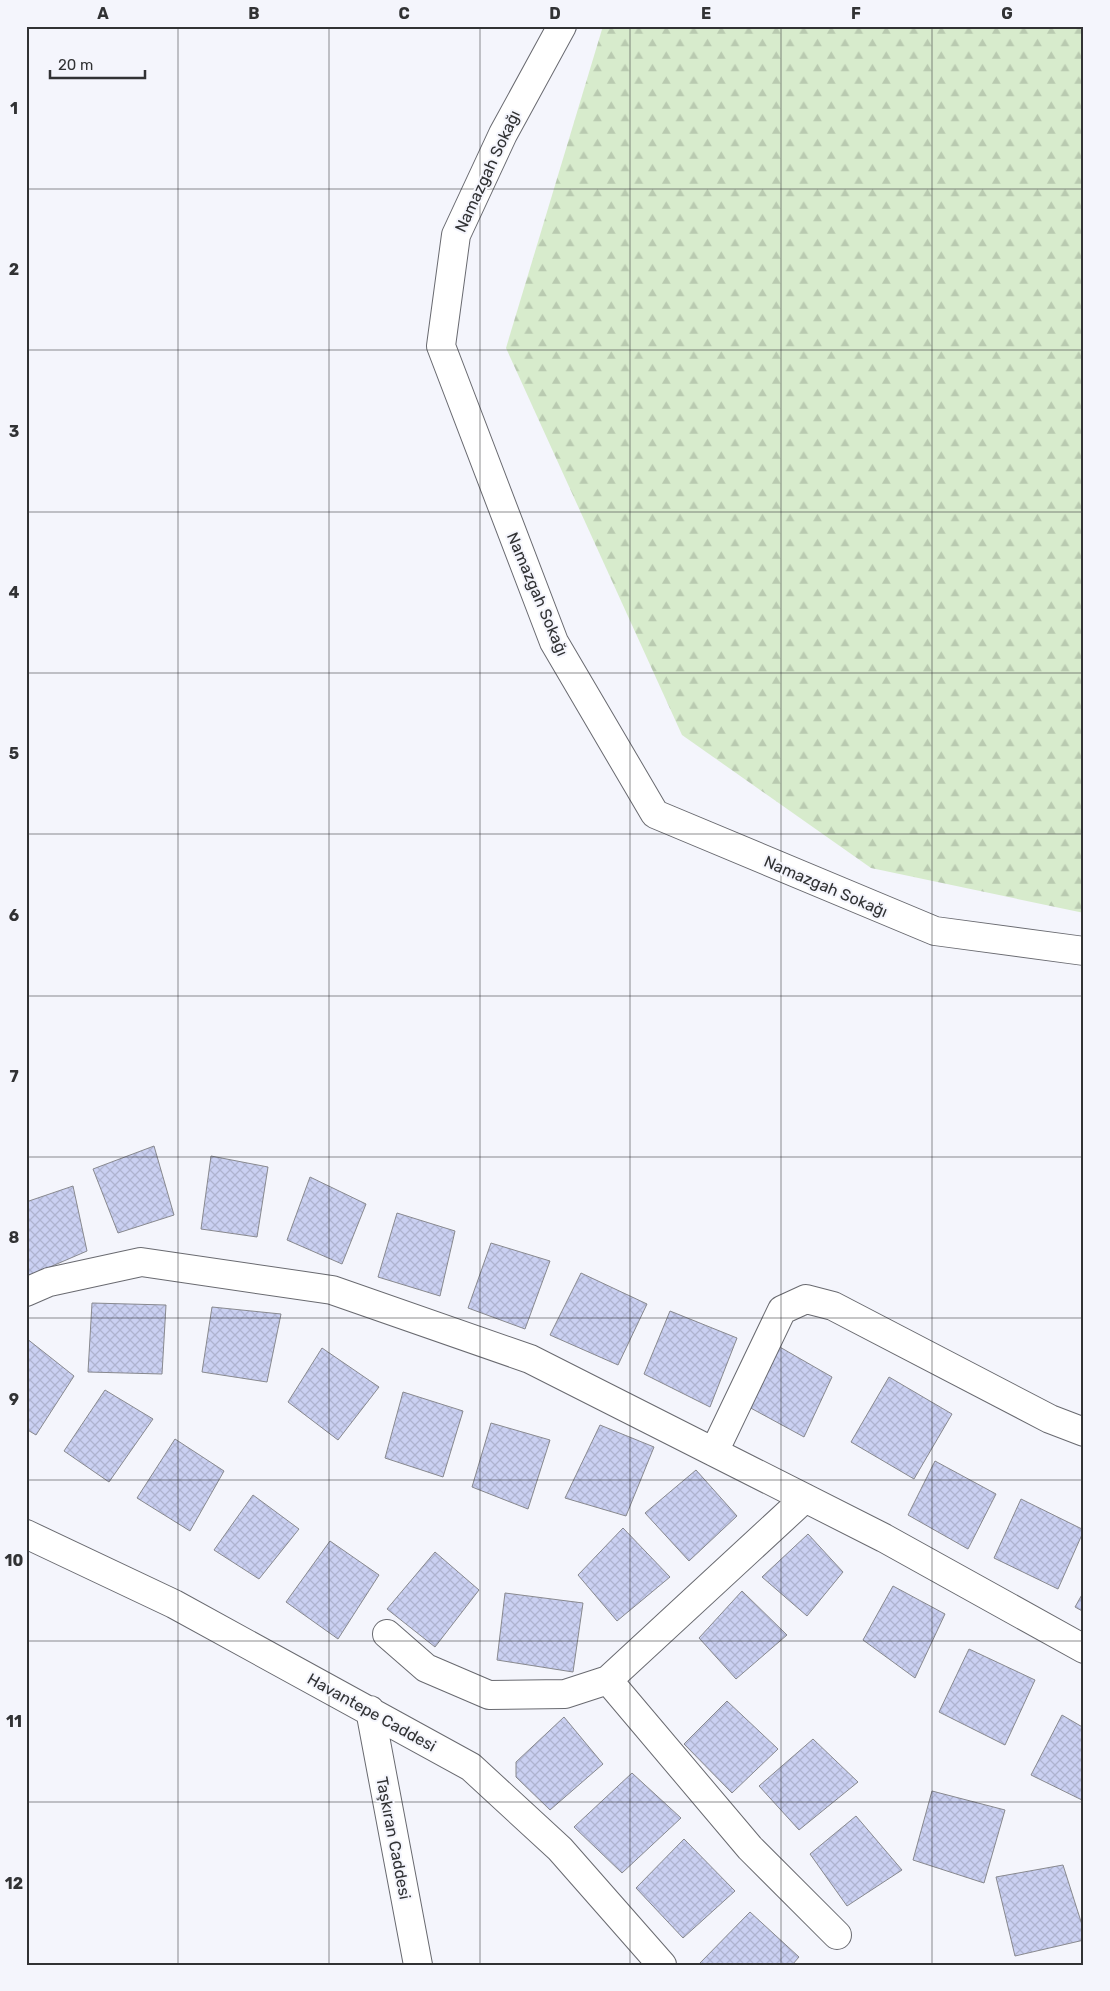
<svg xmlns="http://www.w3.org/2000/svg" width="1110" height="1991" font-family="Rubik,sans-serif">
  <style>
    .forest { fill: url(#forest-firs) }
    .building { fill: url(#building-cross-hatch); stroke: #88898f }
    .lines { fill: none; stroke-linecap: round; stroke-linejoin: round }
    .minor-casing { stroke: #696a70; stroke-width: 30 }
    .tertiary-casing { stroke: #696a70; stroke-width: 30 }
    .minor { stroke: #fff; stroke-width: 28 }
    .tertiary { stroke: #fff; stroke-width: 28 }
    .grid { fill: none; stroke: #313234; stroke-width: 1; stroke-opacity: 0.55 }
    .labels { text-anchor: middle; stroke-width: 4; stroke-linejoin: round; paint-order: stroke }
    .street-label { font-size: 16px; fill: #313234; stroke: #f4f5fc }
    .neatline { fill: none; stroke: #313234; stroke-width: 2 }
    .grid-label { font-size: 16px; text-anchor: middle; font-weight: bold; fill: #313234 }
  </style>
  <defs>
    <pattern id="forest-firs" width="22" height="20" patternUnits="userSpaceOnUse" patternTransform="scale(1.25)"><rect width="22" height="20" fill="#d7ebcc"/><path d="M5 1l3.5 6h-7zM16 11l3.5 6h-7z" fill="#b9cab0"/></pattern>
    <pattern id="building-cross-hatch" width="8" height="8" patternUnits="userSpaceOnUse" patternTransform="scale(1.25)"><rect width="8" height="8" fill="#cad0f2"/><path d="M0 0l8 8M0 8l8-8" fill="none" stroke="#aeb3d0"/></pattern>
  </defs>
  <rect width="100%" height="100%" fill="#f4f5fc"/>
  <!-- forest -->
  <path class="forest" d="M603,26h481v887l-213,-45 -189,-133 -176,-387z"/>
  <!-- building -->
  <path class="building" d="M154,1146l20,69 -56,18 -25,-64z
    M211,1156l57,11 -11,70 -56,-8z
    M310,1177l56,27 -24,60 -55,-24z
    M73,1186l14,65 -58,25 -3,-9v-65z
    M397,1213l58,18 -15,65 -62,-19z
    M491,1243l59,18 -25,68 -57,-21z
    M581,1273l66,31 -29,61 -68,-30z
    M92,1303l74,2 -4,69 -74,-2z
    M212,1307l69,7 -14,68 -65,-10z
    M670,1311l67,27 -27,69 -66,-33z
    M26,1338l48,38 -38,59 -10,-6z
    M778,1346l54,31 -28,60 -57,-31z
    M322,1348l57,39 -41,53 -50,-38z
    M889,1377l63,37 -38,65 -63,-37z
    M105,1390l48,29 -44,63 -45,-31z
    M403,1392l60,19 -20,66 -58,-19z
    M491,1423l59,17 -22,69 -56,-22z
    M600,1425l54,22 -28,69 -61,-18z
    M175,1439l49,32 -34,60 -53,-33z
    M935,1461l61,33 -28,55 -60,-34z
    M696,1470l41,46 -48,45 -44,-48z
    M253,1495l46,34 -40,50 -45,-29z
    M1021,1499l63,31 -26,59 -64,-31z
    M623,1528l47,49 -53,44 -39,-46z
    M808,1534l35,38 -36,44 -45,-39z
    M330,1541l49,34 -41,64 -52,-37z
    M435,1552l44,38 -44,57 -48,-38z
    M893,1586l52,28 -30,64 -52,-38z
    M742,1591l45,44 -51,44 -37,-41z
    M1084,1591v21l-9,-5z
    M505,1593l78,10 -10,69 -76,-12z
    M969,1649l66,31 -30,65 -66,-33z
    M727,1701l51,48 -46,44 -48,-49z
    M1062,1715l22,13v73l-53,-26z
    M564,1717l39,47 -53,46 -34,-33v-15z
    M813,1739l45,43 -59,48 -40,-44z
    M632,1773l49,45 -59,55 -48,-46z
    M932,1791l73,19 -21,73 -71,-23z
    M856,1816l46,54 -55,36 -37,-52z
    M684,1839l51,52 -52,47 -47,-50z
    M1063,1865l21,66v9l-69,16 -19,-79z
    M750,1912l49,45 -7,8 -93,-1z"/>
  <g class="lines">
    <defs>
      <path id="minor" d="M26,1292l23,-10 92,-20 191,28 198,69 354,179 200,111
        M714,1452l68,-142 24,-11 27,7 217,113 34,13
        M387,1634l39,34 63,27 76,-1 43,-14 197,-182
        M608,1680l142,168 87,87"/>
      <path id="tertiary" d="M562,26l-59,108 -47,101 -15,111 113,296 101,172 280,117 149,20
        M26,1534l148,70 297,163 89,82 102,116
        M370,1710l48,255"/>
    </defs>
    <!-- minor casing -->
    <use href="#minor" class="minor-casing"/>
    <!-- tertiary casing -->
    <use href="#tertiary" class="tertiary-casing"/>
    <!-- minor -->
    <use href="#minor" class="minor"/>
    <!-- tertiary -->
    <use href="#tertiary" class="tertiary"/>
  </g>
  <!-- grid -->
  <path class="grid" d="M178,26v1939M329,26v1939M480,26v1939M630,26v1939M781,26v1939M932,26v1939M26,189h1058M26,350h1058M26,512h1058M26,673h1058M26,834h1058M26,996h1058M26,1157h1058M26,1318h1058M26,1480h1058M26,1641h1058M26,1802h1058"/>
  <g class="labels">
    <!-- street labels -->
    <g class="street-label">
      <text transform="translate(487 171) rotate(-65)" y="6">Namazgah Sokağı</text>
      <text transform="translate(538 594) rotate(67)" y="6">Namazgah Sokağı</text>
      <text transform="translate(826 886) rotate(23)" y="6">Namazgah Sokağı</text>
      <text transform="translate(372 1712) rotate(29)" y="6">Havantepe Caddesi</text>
      <text transform="translate(394 1838) rotate(79)" y="6">Taşkıran Caddesi</text>
    </g>
  </g>
  <!-- border -->
  <rect width="1110" height="1991" fill="none" stroke="#f4f5fc" stroke-width="55"/>
  <!-- scale -->
  <path d="M50 70v8h95v-8" fill="none" stroke="#313234" stroke-width="2.5"/>
  <text x="58" y="70" font-size="15" fill="#313234" stroke="#f4f5fc" stroke-width="4" paint-order="stroke">20 m</text>
  <rect x="28" y="28" width="1054" height="1936" class="neatline"/>
  <g class="grid-label">
    <text x="103" y="19">A</text>
    <text x="254" y="19">B</text>
    <text x="404" y="19">C</text>
    <text x="555" y="19">D</text>
    <text x="706" y="19">E</text>
    <text x="856" y="19">F</text>
    <text x="1007" y="19">G</text>
    <text x="14" y="114">1</text>
    <text x="14" y="275">2</text>
    <text x="14" y="437">3</text>
    <text x="14" y="598">4</text>
    <text x="14" y="759">5</text>
    <text x="14" y="921">6</text>
    <text x="14" y="1082">7</text>
    <text x="14" y="1243">8</text>
    <text x="14" y="1405">9</text>
    <text x="14" y="1566">10</text>
    <text x="14" y="1727">11</text>
    <text x="14" y="1889">12</text>
  </g>
</svg>
